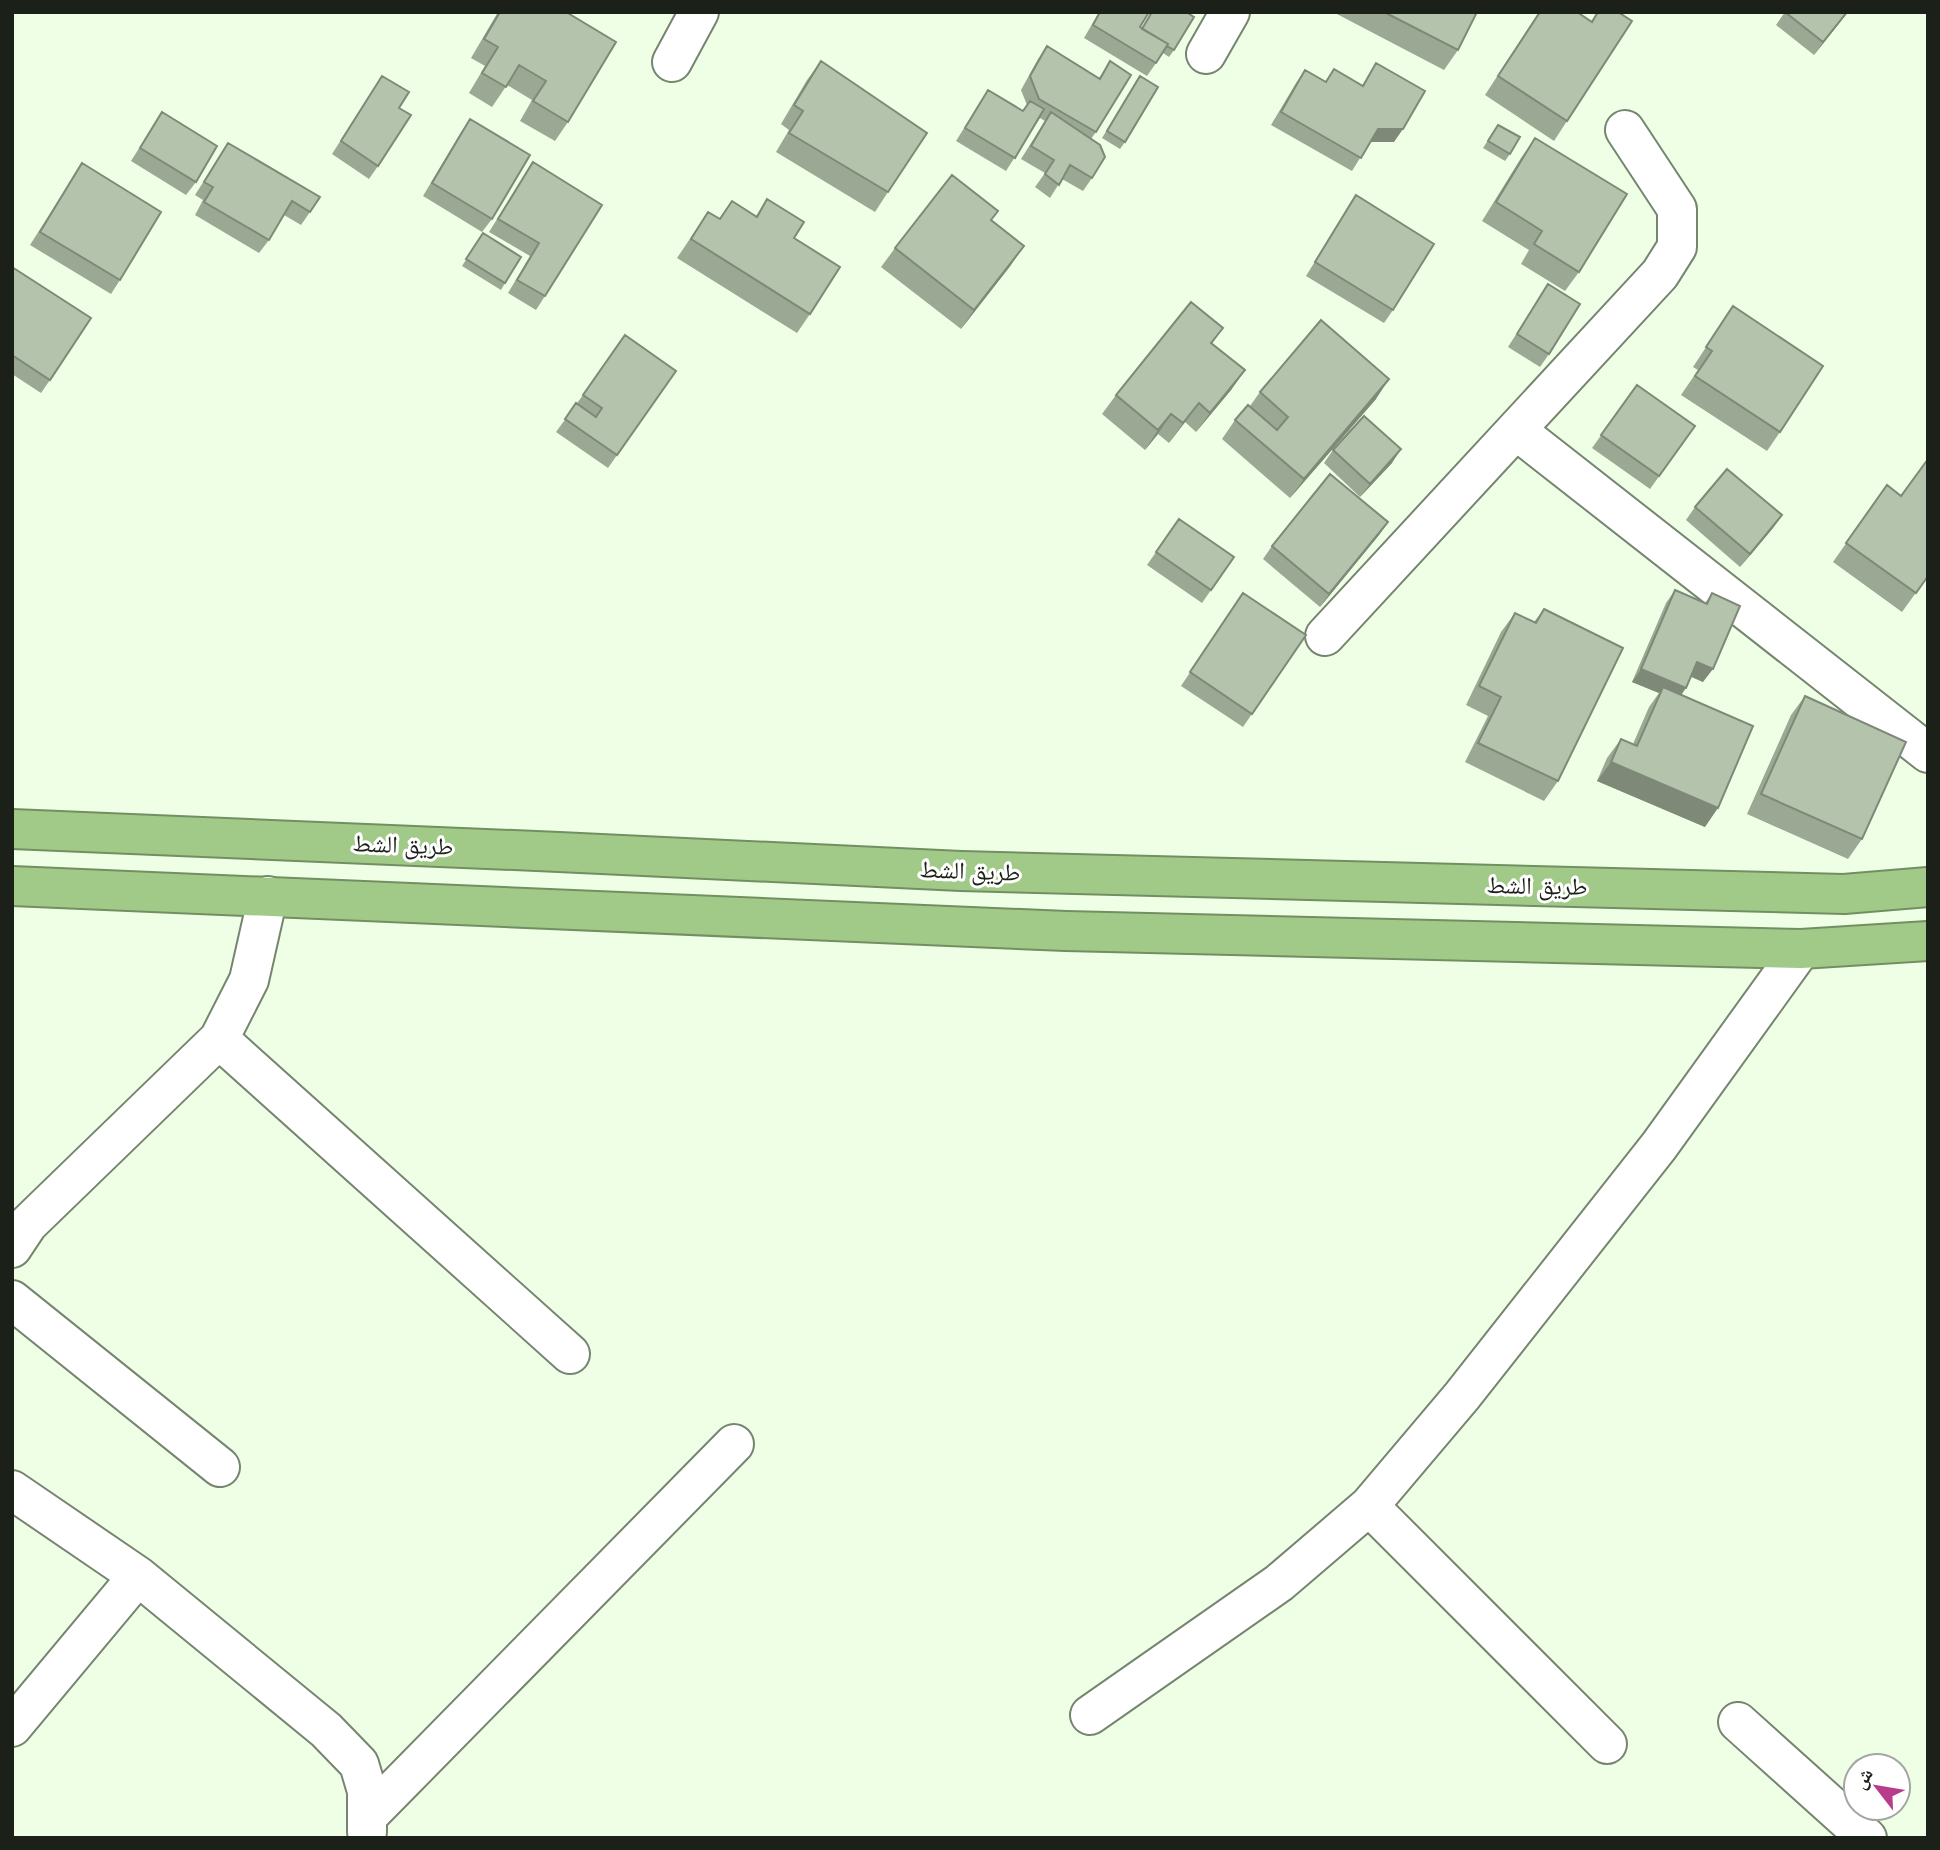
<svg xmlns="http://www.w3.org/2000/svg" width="1940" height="1850" font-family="Poppins,'Noto Naskh Arabic',sans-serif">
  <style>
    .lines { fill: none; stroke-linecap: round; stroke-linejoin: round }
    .minor-casing { stroke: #76856f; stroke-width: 42 }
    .highway-casing { stroke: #728f61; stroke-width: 42 }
    .minor { stroke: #fff; stroke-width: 38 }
    .highway { stroke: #a1ca89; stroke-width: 38 }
    .wall { fill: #9ba994 }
    .shaded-wall { fill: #7e8978 }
    .building { fill: #b4c4ac; stroke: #7e8978; stroke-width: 2 }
    .labels { text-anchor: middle; stroke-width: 6; stroke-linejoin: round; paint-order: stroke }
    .street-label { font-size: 24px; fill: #1b2118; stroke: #fff }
  </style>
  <rect width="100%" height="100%" fill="#eeffe6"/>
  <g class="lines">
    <defs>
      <path id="minor" d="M1206,54l24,-42
        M672,62l27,-50
        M1516,430l412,323
        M1325,636l335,-362 17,-27v-38l-52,-79
        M219,1039l351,315
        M12,1248l16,-24 191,-185 30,-59 19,-84
        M12,1300l208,167
        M12,1490l126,86 188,154 33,34 8,27v41
        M1369,1506l238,238
        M1090,1715l189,-132 90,-77 93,-110 197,-250 142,-197
        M1738,1722l129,116
        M12,1727l126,-151
        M368,1816l366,-372"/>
      <path id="highway" d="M12,829l547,23 402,19 883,23 84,-7
        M12,886l1054,45 735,18 127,-8"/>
    </defs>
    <!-- minor casing -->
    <use href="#minor" class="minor-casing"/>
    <!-- highway casing -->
    <use href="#highway" class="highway-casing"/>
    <!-- minor -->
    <use href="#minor" class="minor"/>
    <!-- highway -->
    <use href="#highway" class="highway"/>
  </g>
  <!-- wall -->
  <path class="wall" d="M498,12h68l2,110 -13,19 -35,-20 12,-21 -25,-15 -15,22 -23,-14 16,-27 -14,-8z
    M1099,12h50l-9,15 2,1 9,-16h35l-12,38 -5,7 -6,-4 -16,23 -63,-38z
    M1333,12h144l-19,38 -14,20z
    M1539,12h38l14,10 6,-10 -30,109 -13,20 -69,-46z
    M1785,12h63l-34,43 -38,-30z
    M1047,46l52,32 11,-17 -14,71 -5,7 1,39 -9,13 -21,-12 -12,19 -15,-11 10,-14 -24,-14 24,-38 -5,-3 -34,53 -50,-30 32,-51 35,21 4,-6 -6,-15 17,-31z
    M821,61l67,131 -13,20 -99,-60 13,-22 -8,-6 26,-44z
    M1376,63l18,79h-24l-18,29 -81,-46 25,-42 9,-13 20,12 9,-13 28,17z
    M382,76l17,32 -21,58 -9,13 -37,-25z
    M1140,76l-15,66 -5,7 -18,-11z
    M162,112l34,70 -10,13 -55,-34z
    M470,119l22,100 -10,13 -59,-36 38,-64z
    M1498,125l12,29 -5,7 -22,-13z
    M1535,138l44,134 -14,19 -44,-27 8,-14 -47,-29 39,-63z
    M228,143l82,69 -9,13 -17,-10 -15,25 -10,13 -64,-38 8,-15 -8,-5z
    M533,162l12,134 -9,14 -28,-17 22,-37 -41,-24z
    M82,163l38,117 -9,14 -81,-49z
    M1356,195l37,115 -9,13 -78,-47z
    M767,199l27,39 16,76 -13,19 -120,-75 31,-46 11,7 13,-18 24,15z
    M992,220l19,45 -50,64 -80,-62 14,-19z
    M483,233l22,50 -4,7 -39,-24z
    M12,267l38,113 -9,13 -29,-19z
    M1548,284l1,70 -9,13 -32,-20z
    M1733,306l47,126 -13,19 -86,-56 17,-25 -5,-3z
    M1223,328l-11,16 33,26 -14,20 -35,42 -11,-10 -16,21 -11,-9 -13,16 -43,-36 14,-19z
    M676,371l-68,97 -52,-36 27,-37z
    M1637,385l58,41 -45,63 -58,-41z
    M1260,392l116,7 -86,99 -68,-59 13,-19 15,-14z
    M1333,450l59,13 -32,34 -36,-34z
    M1887,485l41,91 -26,36 -69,-50z
    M1695,507l87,8 -9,13 -33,39 -54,-47z
    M1179,519l55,38 -32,46 -55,-38z
    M1388,522l-9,13 -59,72 -57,-48 9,-13z
    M1675,590l30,13 7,-10 -9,89 -12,-5 -10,18 24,132 -108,-46 10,-23 14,-19 12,5 16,-37 10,-14 -27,-11 34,-79z
    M1243,593l63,42 -63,92 -62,-41z
    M1544,609l14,172 -14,20 -79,-39 23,-46 -22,-11 35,-73 14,-19 19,9z
    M1805,696l57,143 -14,20 -101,-45 44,-99z"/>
  <!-- shaded-wall -->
  <path class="shaded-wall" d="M1847,12h1l-34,43 9,-13z
    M1378,129h25l-9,13h-25z
    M1024,246l-13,19 -50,64 13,-19z
    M1245,370l-14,20 -35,42 14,-19z
    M1389,379l-13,20 -86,99 14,-19z
    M1199,403l-14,19 -16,21 14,-20z
    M1171,414l-13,20 -13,16 13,-20z
    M1401,449l-9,14 -32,34 10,-13z
    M1782,515l-9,13 -33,39 10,-13z
    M1388,522l-9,13 -59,72 9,-13z
    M1697,662l16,7 -10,13 -15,-7z
    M1641,669l45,19 -9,13 -14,-14 -4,6 -27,-11z
    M1611,762l107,46 -13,19 -108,-46z"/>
  <!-- building -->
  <path class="building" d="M500,12h66l50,30 -48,80 -35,-21 13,-20 -27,-16 -13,22 -24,-14 16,-26 -14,-8z
    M1100,12h49l-9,15 28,17 -12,19 -63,-38z
    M1152,12h34l8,5 -20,33 -7,-4 1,-2 -26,-15z
    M1384,12h93l-19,38z
    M1540,12h37l15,10 6,-10h20l14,9 -65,100 -69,-45z
    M1785,12h62l-24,30z
    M1047,46l53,33 10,-18 21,14 -35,57 -57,-33 -9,-23z
    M821,61l106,72 -39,59 -99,-59 14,-22 -9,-6z
    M1376,63l49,28 -22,38h-25l-17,29 -80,-46 24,-42 21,12 8,-13 29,17z
    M382,76l27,16 -10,16 12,7 -33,51 -37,-25z
    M1140,76l18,11 -33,55 -18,-11z
    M988,90l35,21 7,-10 14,8 -29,49 -50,-30z
    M162,112l55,34 -21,36 -56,-34z
    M1051,112l49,33 5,12 -13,21 -22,-13 -11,20 -14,-11 9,-14 -23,-14z
    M470,119l60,36 -38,64 -60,-36z
    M1498,125l22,12 -10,17 -22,-13z
    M1535,138l92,56 -48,78 -45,-28 8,-13 -46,-29z
    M228,143l92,54 -10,15 -18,-11 -23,39 -65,-38 9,-15 -9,-5z
    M533,162l69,43 -57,91 -28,-16 22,-37 -41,-24z
    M82,163l79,49 -41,68 -80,-48z
    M952,175l46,36 -7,9 33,26 -50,64 -79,-62z
    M1356,195l78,49 -41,66 -78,-48z
    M767,199l37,23 -10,16 46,29 -30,47 -119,-75 17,-27 12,7 12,-18 25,16z
    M483,233l38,24 -16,26 -39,-24z
    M12,267l79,51 -41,62 -38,-25z
    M1548,284l32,20 -31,50 -32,-20z
    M1191,302l32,26 -12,15 34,27 -35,43 -11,-10 -16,20 -12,-9 -13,16 -42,-35z
    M1733,306l90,60 -43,66 -85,-56 17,-25 -6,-4z
    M1321,320l68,59 -85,100 -69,-59 13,-15 29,25 11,-13 -28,-25z
    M625,335l51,36 -59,84 -52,-36 11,-16 20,14 6,-9 -19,-13z
    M1637,385l58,41 -36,50 -58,-41z
    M1364,416l37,33 -31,35 -37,-34z
    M1928,459v117l-12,17 -70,-50 41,-58 14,11z
    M1727,469l55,46 -32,39 -55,-47z
    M1330,474l58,48 -59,72 -57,-48z
    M1179,519l55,38 -23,33 -55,-38z
    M1675,590l32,14 5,-11 28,13 -27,63 -16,-7 -11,26 -45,-19z
    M1243,593l63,42 -54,79 -62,-42z
    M1544,609l79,39 -65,133 -80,-38 23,-46 -22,-11 36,-73 21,10z
    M1663,687l90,39 -35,82 -107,-46 10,-23 16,7z
    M1805,696l101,46 -44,97 -101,-45z"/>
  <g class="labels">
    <!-- street labels -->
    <g class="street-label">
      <text transform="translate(403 845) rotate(2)" y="8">طريق الشط</text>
      <text transform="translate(970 871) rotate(2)" y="8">طريق الشط</text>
      <text transform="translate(1537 886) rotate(1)" y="8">طريق الشط</text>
    </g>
  </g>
  <!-- border -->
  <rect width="1940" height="1850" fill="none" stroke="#1b2118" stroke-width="28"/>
  <!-- north arrow -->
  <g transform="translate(1877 1787) rotate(301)"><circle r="33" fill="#ffffff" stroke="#a4a6a3" stroke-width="2"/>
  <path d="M0-5L12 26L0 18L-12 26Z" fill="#b83c8c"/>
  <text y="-10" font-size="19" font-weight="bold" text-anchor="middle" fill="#1b2118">ش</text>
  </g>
</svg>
